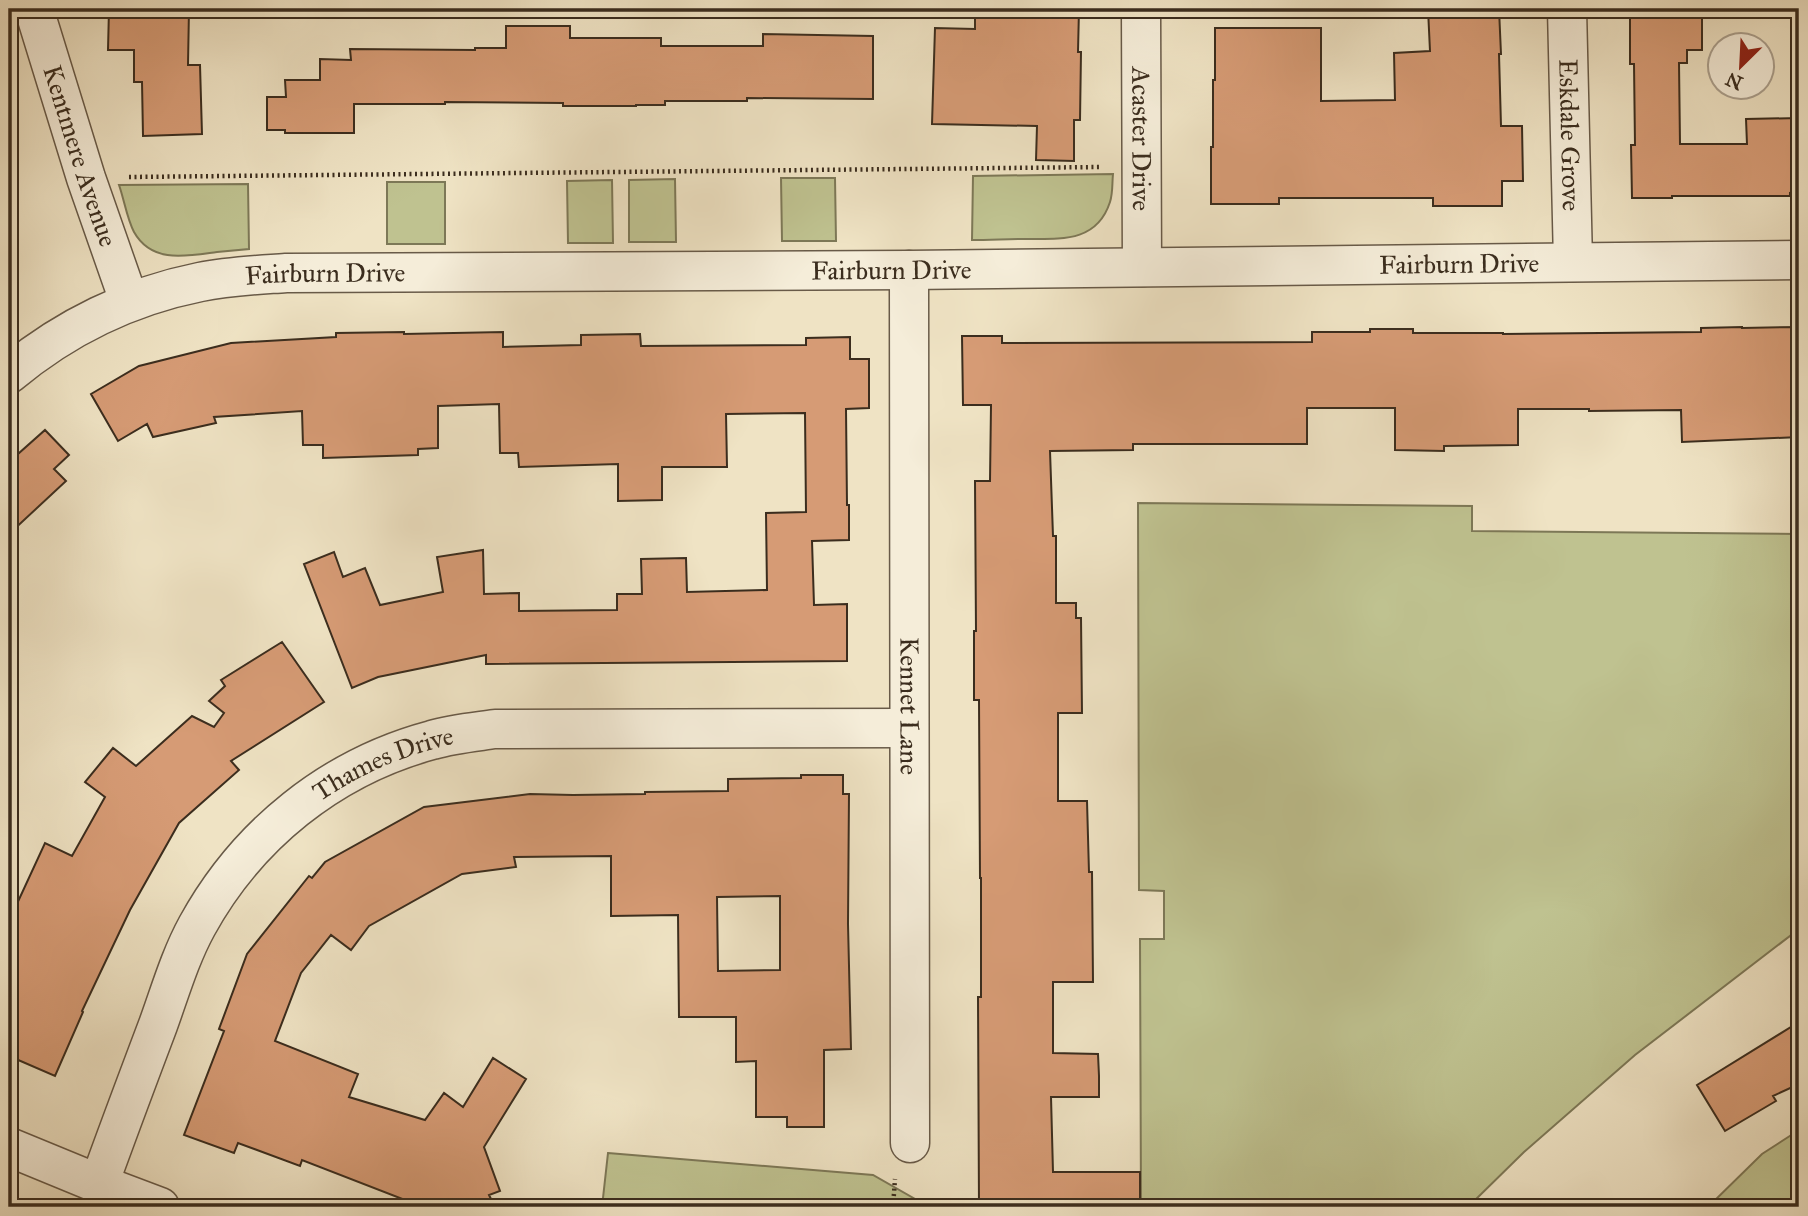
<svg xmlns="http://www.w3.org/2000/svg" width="1808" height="1216" font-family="'IM FELL Great Primer',serif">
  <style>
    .green { fill: #bfc290; stroke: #7d7857; stroke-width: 2 }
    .building { fill: #d69b75; stroke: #3b2d1e; stroke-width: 2; fill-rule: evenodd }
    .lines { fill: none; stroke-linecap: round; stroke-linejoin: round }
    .minor-casing { stroke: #685a48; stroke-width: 41 }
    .path { stroke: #3b2d1e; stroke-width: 4.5; stroke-dasharray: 2 3.5; stroke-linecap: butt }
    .minor { stroke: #f5edd9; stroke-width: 38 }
    .labels { text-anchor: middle; stroke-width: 5; stroke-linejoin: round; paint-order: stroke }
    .street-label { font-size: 26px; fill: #3b2d1e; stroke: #f5edd9 }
  </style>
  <rect width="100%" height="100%" fill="#efe3c4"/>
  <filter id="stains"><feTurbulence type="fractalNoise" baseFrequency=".00286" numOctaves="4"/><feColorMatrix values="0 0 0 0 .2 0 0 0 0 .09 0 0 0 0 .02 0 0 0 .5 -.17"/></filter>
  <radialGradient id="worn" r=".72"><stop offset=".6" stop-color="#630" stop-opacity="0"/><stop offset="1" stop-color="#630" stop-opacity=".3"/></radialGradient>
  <!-- green -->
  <path class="green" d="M1113,174c-1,9 0,19 -3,28 -13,40 -48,37 -83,37 -18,0 -37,1 -55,1l1,-64z
    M781,178h54l1,63h-54z
    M675,179l1,63h-47v-62z
    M612,180l1,63h-45l-1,-62z
    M387,182h58v62h-58z
    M248,184l1,65c-11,1 -22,2 -32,3 -30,4 -65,12 -83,-20 -7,-13 -10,-33 -15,-47z
    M1138,503l334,3v25l327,3v395l-164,126 -111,97 -56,55h-327l-1,-268h24v-48l-25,-1z
    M1799,1130v77h-91l54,-53z
    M608,1153l265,22 56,32h-327z"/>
  <!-- building -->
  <path class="building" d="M109,9h80l-1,56h12l2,69 -59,2 -1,-54h-8v-32h-26z
    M1019,9h60l-1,43h3l-1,68h-6v41l-38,-1 1,-34 -105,-2 3,-96 40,1v-14l44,1z
    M1428,9h71l2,45h-2l2,72h21l1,55h-21v25h-69v-8h-154v6h-68v-57h2v-67h2v-52h106v73l74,-1 -1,-47 36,-2z
    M1630,9h72v41h-15v13h-8l1,81h67l-1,-25 53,-1v74l-9,1v3h-118v2h-40l-1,-53h4l-1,-81h-4z
    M506,26h64v12h91v8h102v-12l110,2v63l-126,-1v3h-82v4h-29v1h-73v-3l-118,-1v2h-91v29h-69v-3h-18v-33h19l-1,-17h35v-21l31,1 -1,-11 125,1v-2h31z
    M1742,327v1l57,-1v110l-117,5 -1,-32 -92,1v-2h-71v36l-74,1v5l-49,-1v-42h-88v36h-174v6l-83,1 3,85h3v67h20v15h5l1,95h-24v88h29l2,71h3l1,110h-40v71l45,1 1,22v21h-48l2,75h87v35h-161l-1,-210h3v-119h-1l-1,-178h-5v-69h2l-1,-150h15l1,-76h-28l-1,-69h40v7l310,-1v-10h58v-3h43v4h90v1l198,-2v-4z
    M404,332v2l99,-2v15l78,-2v-10l59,-1 1,12 165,-1v-7l44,-1v22h19v49l-23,1 1,96h2v35l-37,1 2,64 33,-1v57l-361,3v-9l-108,22 -26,11 -48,-124 30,-12 9,25 22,-9 15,37 63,-13 -6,-35 46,-7 1,44 35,-1v18l98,-1v-16h25l-1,-35 45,-1 1,34 80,-2 -1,-77 40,-1 -1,-99 -79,1 1,53h-65v33l-44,1v-37l-99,3 -1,-14h-18l-1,-49 -61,2v42l-20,1v6l-95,3v-13h-20l-1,-34 -88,6 2,6 -63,14 -6,-13 -29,17 -27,-47 48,-28 92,-23 105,-6v-4z
    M45,430l24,25 -15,14 12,12 -57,53v-72z
    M282,642l42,60 -93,59 8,9 -60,53 -49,87 -48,101 1,1 -28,64 -46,-20v-135l36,-78 27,13 33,-59 -20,-15 28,-34 23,18 56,-50 22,11 10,-14 -15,-12 16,-15 -4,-6z
    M801,775h42v19h6l-1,130 3,125 -27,1v77h-37v-10h-31v-56l-20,1v-45h-57l-1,-102 -67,1v-60l-97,1 2,10 -54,7 -93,52 -18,24 -20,-15 -30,38 -26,68 83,33 -9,23 76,23 19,-27 19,14 30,-49 33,21 -42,68 16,44 -11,4 6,12h-72l-121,-47 -2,6 -62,-23 -4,10 -50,-18 40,-104 -5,-2 28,-75 62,-78 3,2 13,-16 99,-55 106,-13 43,1 72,-1v-2l83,-1v-12l73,-1zM780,896v74l-62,1 -1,-74z
    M1799,1022v62l-26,12 3,5 -51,30 -28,-46z"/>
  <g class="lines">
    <defs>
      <g id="minor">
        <path id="s1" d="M34,9l52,169 43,123"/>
        <path id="s2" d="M1141,9l1,258"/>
        <path id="s3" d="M1567,9l6,253"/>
        <path id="s4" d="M909,270l1,873"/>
        <path id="s5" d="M9,374c55,-46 121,-78 191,-92 29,-6 57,-7 86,-9l623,-3 890,-10"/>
        <path d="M9,1147l90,37 61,23"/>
        <path id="s6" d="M99,1184c19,-53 39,-106 59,-159 12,-33 22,-68 39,-99 50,-91 134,-159 235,-186 20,-6 42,-8 63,-11l414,-1"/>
      </g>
    </defs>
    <!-- minor casing -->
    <use href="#minor" class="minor-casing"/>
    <!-- path -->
    <path class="path" d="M129,177l972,-10
      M893,1207l2,-28"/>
    <!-- minor -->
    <use href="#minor" class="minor"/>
  </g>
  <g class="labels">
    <!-- street labels -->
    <g class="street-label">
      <text dy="9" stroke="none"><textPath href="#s3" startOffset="126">Eskdale Grove</textPath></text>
      <text dy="9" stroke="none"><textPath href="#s2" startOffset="130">Acaster Drive</textPath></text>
      <text dy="9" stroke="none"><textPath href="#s1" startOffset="154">Kentmere Avenue</textPath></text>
      <text dy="9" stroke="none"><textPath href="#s5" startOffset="1474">Fairburn Drive</textPath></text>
      <text dy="9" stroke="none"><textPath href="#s5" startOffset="906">Fairburn Drive</textPath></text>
      <text dy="9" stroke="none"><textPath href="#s5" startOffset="340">Fairburn Drive</textPath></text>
      <text dy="9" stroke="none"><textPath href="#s4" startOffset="436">Kennet Lane</textPath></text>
      <text dy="9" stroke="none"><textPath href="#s6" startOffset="530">Thames Drive</textPath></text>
    </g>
  </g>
  <!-- margin -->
  <rect width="1808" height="1216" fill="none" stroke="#efe3c4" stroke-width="35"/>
  <rect x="10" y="10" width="1787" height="1195" fill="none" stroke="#3b2d1e" stroke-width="3.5"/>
  <rect x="18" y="18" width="1773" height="1181" fill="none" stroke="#3b2d1e" stroke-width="2"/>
  <!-- north arrow -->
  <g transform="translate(1741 66) rotate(204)"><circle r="33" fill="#f5edd9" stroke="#aba08e" stroke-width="2"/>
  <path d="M0-5L12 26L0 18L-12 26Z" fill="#8f2418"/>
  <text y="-10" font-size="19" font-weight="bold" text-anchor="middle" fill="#3b2d1e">N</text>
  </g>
  <rect width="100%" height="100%" filter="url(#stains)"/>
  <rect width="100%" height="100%" fill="url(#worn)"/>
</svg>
